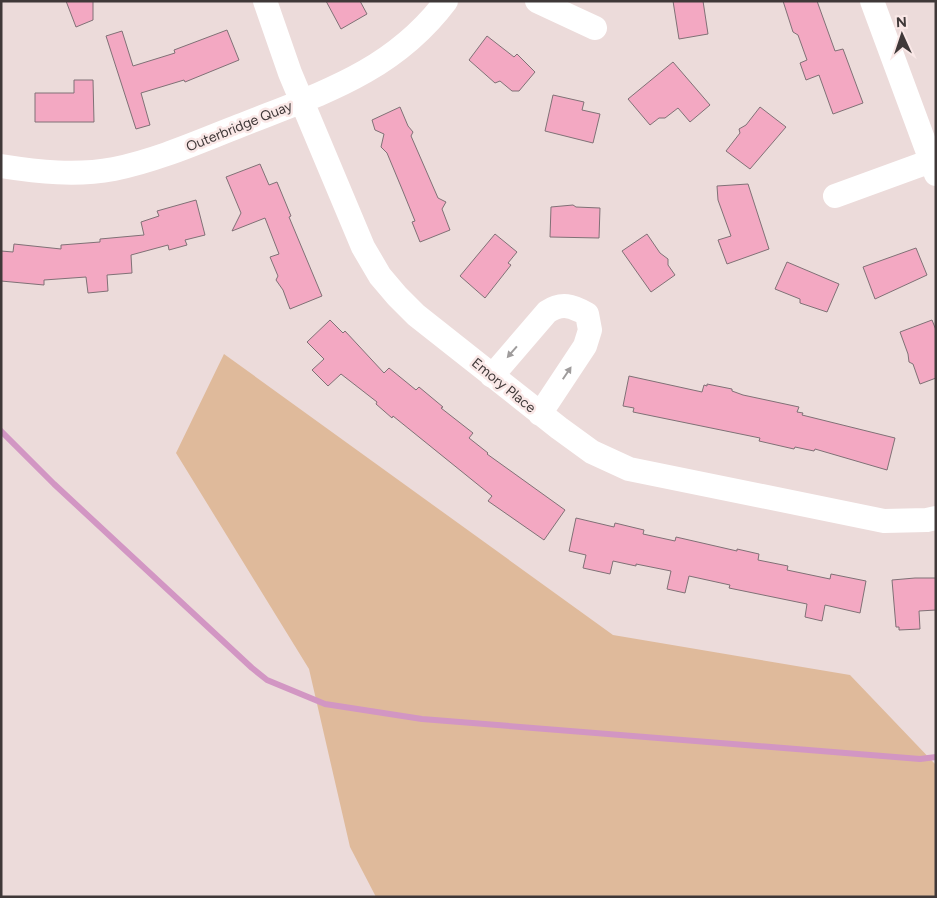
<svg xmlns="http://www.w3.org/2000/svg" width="937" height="898" font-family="Figtree,sans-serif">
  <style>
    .green { fill: #dfba9b }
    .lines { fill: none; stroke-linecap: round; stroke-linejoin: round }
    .stream { stroke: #d296c3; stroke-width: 6 }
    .building { fill: #f3a8c2; stroke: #807176 }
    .minor { stroke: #fff; stroke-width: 24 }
    .oneway { fill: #9f9c9c }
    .labels { text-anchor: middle; stroke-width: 5; stroke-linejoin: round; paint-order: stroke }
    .street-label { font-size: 14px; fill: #3f3838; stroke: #fae8e7 }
  </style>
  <rect width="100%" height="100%" fill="#ecdbda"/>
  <!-- green -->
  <path class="green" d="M224,354l389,281 237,40 86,90v132h-560l-26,-50 -41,-178 -133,-216z"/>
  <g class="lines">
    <!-- stream -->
    <path class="stream" d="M1,431l53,53 198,184 15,12 58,24 97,15 498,40 16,-2"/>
  </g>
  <!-- building -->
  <path class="building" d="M66,1h27v19l-17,7z
    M326,1h34l7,13 -26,15z
    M673,1h30l5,33 -29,5z
    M783,1h34l18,50 8,-2 20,54 -30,11 -14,-39 -13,5 -6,-17 7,-3 -9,-25 -5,-3z
    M227,30l12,30 -54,22 -1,-2 -43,13 9,32 -14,4 -30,-93 16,-5 11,35 42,-13 -1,-3z
    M487,36l27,21 3,-3 18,18 -16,19h-7l-12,-10 -5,2 -26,-23z
    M673,62l37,43 -20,17 -12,-14 -13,10h-6l-9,7 -22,-26z
    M74,80h19l1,42h-59v-29h39z
    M553,95l31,7 -2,8 18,4 -7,29 -48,-12z
    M400,107l8,19 5,6 -2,4 27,62 8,4 -4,7 8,21 -30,12 -8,-20 3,-1 -13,-32 -15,-36 -6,-6 3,-13 -9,-4 -3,-10z
    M760,107l26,20 -36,42 -24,-18 14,-18 -1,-4 7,-4z
    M260,164l9,21 8,-3 14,34 -2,1 33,79 -32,13 -7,-19 -7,-10 2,-4 -8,-19 9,-3 -14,-36 -33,13 9,-18 -15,-36z
    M748,184l21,65 -42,15 -9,-24 13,-4 -13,-36 -1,-14z
    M196,200l9,35 -20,5 2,5 -18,5 -1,-5 -37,10 1,18 -25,2 1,16 -20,2 -2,-16 -42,3v5l-43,-4v-30l12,1 1,-8 47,5v-4l39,-3v-3l44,-4 -3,-13 18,-6 -2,-5z
    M573,205l3,2 24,1 -1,30 -49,-1 1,-30z
    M495,234l22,18 -9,11 3,2 -26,33 -25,-22z
    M647,234l13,19 8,6v6l7,10 -24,17 -29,-41z
    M916,248l11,27 -52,24 -12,-32z
    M787,262l52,22 -12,28 -27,-9v-4l-25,-10z
    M330,320l13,13 2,-2 39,42 5,-5 27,22 3,-3 24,20 -2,1 32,25 -4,5 19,15 -1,1 78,56 -21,30 -56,-39 4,-5 -99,-80 -1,2 -16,-14 1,-2 -36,-28 -13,12 -16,-16 12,-11 -17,-17z
    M932,320l4,10v48l-16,6 -7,-20 -4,-2 -1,-8 -8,-22z
    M629,376l73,16 2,-7 3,1v-2l25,5v2l11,4 56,12 -2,5 6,1 -1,2 93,23 -8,32 -72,-21 -1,2 -19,-4 -1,2 -35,-8 1,-3 -127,-26 1,-4 -11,-2z
    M576,518l38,9 1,-4 29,7 -1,4 32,7 1,-4 61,14v-2l22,5 -1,6 30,6 -1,4 43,9 1,-5 35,7 -6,32 -35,-8 -3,16 -17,-4 2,-13 -78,-16 1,-3 -41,-9 -4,17 -18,-4 4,-18 -35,-7v2l-23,-5 -3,13 -27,-6 3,-13 -17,-4z
    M915,578h21v32l-17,1 1,18 -21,1v-3h-3l-4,-47z"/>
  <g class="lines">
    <!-- minor -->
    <path class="minor" d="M265,1l25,72 73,174 17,29 17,20 19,19 143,113 33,24 37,17 255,52 43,-1 9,-2
      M537,1l58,27
      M872,1l64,173
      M1,166c38,6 75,10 113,3 44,-9 84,-27 125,-43 80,-32 153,-53 207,-125
      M835,196l96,-35
      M492,376l55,-64c15,-10 25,-6 40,2l3,16 -5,16 -45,68"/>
  </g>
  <!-- one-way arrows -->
  <defs><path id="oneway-solid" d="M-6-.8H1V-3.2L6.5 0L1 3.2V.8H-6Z" transform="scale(1.25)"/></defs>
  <g class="oneway">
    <use href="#oneway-solid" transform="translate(512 352) rotate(131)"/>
    <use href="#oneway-solid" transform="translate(567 373) rotate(-56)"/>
  </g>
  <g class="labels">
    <!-- street labels -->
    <g class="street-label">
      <text transform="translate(239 126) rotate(-22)" y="5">Outerbridge Quay</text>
      <text transform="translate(504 385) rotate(39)" y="5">Emory Place</text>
    </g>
  </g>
  <!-- border -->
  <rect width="937" height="898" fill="none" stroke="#3f3838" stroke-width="5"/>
  <!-- north arrow -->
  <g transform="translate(902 35) rotate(357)" stroke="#fae8e7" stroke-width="4" paint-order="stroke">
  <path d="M0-4L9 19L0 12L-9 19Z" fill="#3f3838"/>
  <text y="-8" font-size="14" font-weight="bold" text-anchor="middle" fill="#3f3838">N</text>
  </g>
</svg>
